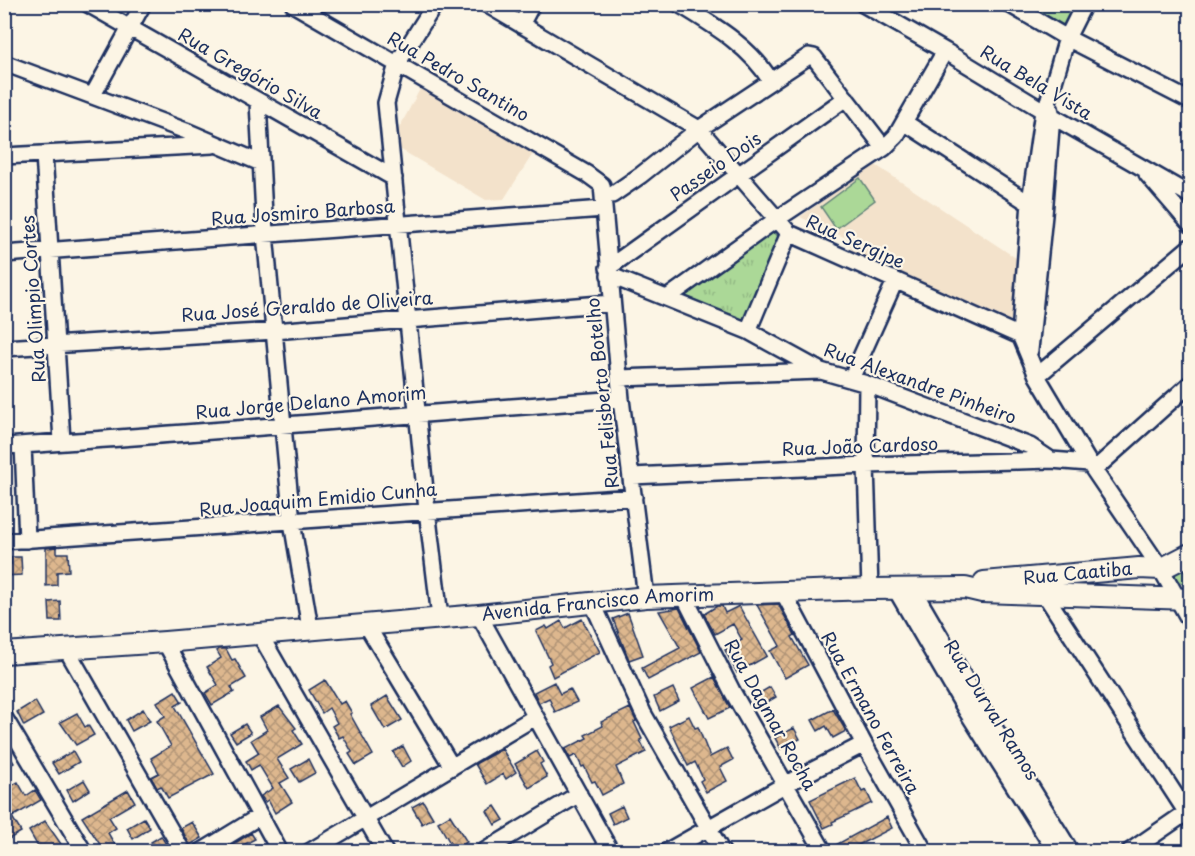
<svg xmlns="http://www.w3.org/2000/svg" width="1195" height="856" font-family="'Playpen Sans',sans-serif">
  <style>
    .built { fill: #f3e2cb }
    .grass { fill: #abd897; stroke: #63847a; stroke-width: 1.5 }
    .park { fill: url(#park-tufts); stroke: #63847a; stroke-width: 1.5 }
    .building { fill: url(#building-cross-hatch); stroke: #1b2f5e; stroke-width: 1.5 }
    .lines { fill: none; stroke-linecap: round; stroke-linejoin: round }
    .minor-casing { stroke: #1b2f5e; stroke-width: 20 }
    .major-casing { stroke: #1b2f5e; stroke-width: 24 }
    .minor { stroke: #fcf5e5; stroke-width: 15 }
    .major { stroke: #fcf5e5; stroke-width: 20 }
    .labels { text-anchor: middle; stroke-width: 4.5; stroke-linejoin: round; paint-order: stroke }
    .street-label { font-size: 18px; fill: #1b2f5e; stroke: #fcf5e5 }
  </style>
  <defs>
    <pattern id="park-tufts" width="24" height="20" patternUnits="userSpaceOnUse" patternTransform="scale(1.5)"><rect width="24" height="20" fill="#abd897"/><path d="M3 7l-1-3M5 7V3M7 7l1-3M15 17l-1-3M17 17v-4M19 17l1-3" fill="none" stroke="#93ba85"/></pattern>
    <pattern id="building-cross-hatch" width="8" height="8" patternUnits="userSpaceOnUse" patternTransform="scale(1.5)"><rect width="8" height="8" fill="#ddb78e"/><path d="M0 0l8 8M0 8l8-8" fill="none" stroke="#b29577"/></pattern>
  </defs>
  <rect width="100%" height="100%" fill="#fcf5e5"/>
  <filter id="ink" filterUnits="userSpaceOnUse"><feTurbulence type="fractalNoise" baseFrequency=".0167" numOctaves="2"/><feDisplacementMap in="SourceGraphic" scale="12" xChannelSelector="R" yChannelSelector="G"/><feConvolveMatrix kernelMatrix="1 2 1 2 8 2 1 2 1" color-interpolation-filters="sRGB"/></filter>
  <g filter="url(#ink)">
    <!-- built -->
    <path class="built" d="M420,89l114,63 -30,47 -18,1 -88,-52 -1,-16z
      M874,164l145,96 -5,58 -4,3 -157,-67 -5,-15 -48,-22z"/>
    <!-- grass -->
    <path class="grass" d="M860,178l15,22 -39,29 -15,-22z"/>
    <!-- park -->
    <path class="park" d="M1025,5h50l-11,21z
      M772,232l8,5 -36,84 -59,-25z
      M1190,559v29h-2l-12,-9 -3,-8z"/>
    <!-- building -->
    <path class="building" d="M57,547v6h11l1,18 -12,1v13l-11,1v-38z
      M11,557h10l1,18 -18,1v-12h7z
      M60,601l1,20h-11l-1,-19z
      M778,604l17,31 -3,2 16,28 -23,13 -15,-27 10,-5 -23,-41z
      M717,606h5l3,7 14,-7 28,50 -30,17 -12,-23 17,-10 -9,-16 -18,10 -11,-20z
      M679,608l22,44 -53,28 -6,-12 38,-20 -21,-37z
      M628,613l15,42 -14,5 -16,-41z
      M582,619l18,33 -47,25 -5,-12 3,-2 -15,-32 10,-5 2,3 13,-8 4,7z
      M219,649h7l6,11 3,-1 11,19 -15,9 3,5 -22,13 -7,-12 13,-8 -11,-18 14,-9 -4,-7z
      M714,677l16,31 -21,10 -16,-30z
      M325,680l15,24 5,-3 7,12 -2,1 23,41 -17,10 -7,-11 3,-2 -9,-16 -4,2 -7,-12 5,-3 -8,-15 -7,5 -13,-23z
      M554,682l6,12 10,-5 7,13 -22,10 -6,-14 -10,5 -5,-11z
      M770,687l6,10 -17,10 -6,-10z
      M673,688l6,13 -19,10 -6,-14z
      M175,691l7,11 -7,4 39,68 -46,24 -7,-12 -4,2 -6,-11 8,-4 -8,-15 20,-12 -14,-25 8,-5 -8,-14z
      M387,696l15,24 -17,10 -14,-24z
      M35,701l8,14 -19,11 -7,-14z
      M279,706l17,22 -3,2 9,14 -25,15 12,19 -9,5 12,19 -17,11 -7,-13 -3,2 -4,-6 12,-8 -14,-23 -8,5 -5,-9 13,-8 -8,-13 16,-10 -7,-13z
      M630,708l6,13 -2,1 8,17 -2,1 6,12 -30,15 7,17 -21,11 -7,-14 -3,1 -8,-16 -2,1 -6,-12 -6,3 -5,-9 22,-11 -2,-3 18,-9 -2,-4z
      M143,709l7,12 -18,10 -6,-11z
      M833,709l13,22 -13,7 -7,-12 -8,5 -6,-11z
      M77,713l8,14 3,-2 6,10 -18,10 -16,-23z
      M689,716l6,12 3,-1 12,30 17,-9 6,12 -13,7 7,14 -21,11 -6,-11 3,-2 -8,-17 -7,4 -19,-40z
      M245,724l6,9 -15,9 -6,-9z
      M794,728l6,11 -19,10 -6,-11z
      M403,746l8,15 -9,6 -9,-15z
      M4,747l10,16 -10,5z
      M502,749l14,23 -10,7 -3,-5 -16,10 -12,-20z
      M73,751l6,11 -20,12 -7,-11z
      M537,751l6,11 -3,2 7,13 -18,11 -14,-24z
      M308,759l7,14 -16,9 -8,-13z
      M855,778l7,14 4,-2 6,13 -40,19 1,2 -9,4 -14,-28z
      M84,780l6,10 -17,11 -6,-11z
      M18,782l8,14 9,-6 6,10 -29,17 9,15 -17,10v-52z
      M128,790l7,12 -26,15 7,11 -8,5 11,19h-25l7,-6 -19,-29z
      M423,801l10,17 -11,6 -10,-17z
      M495,806l9,14 -9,5 -8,-14z
      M622,806l5,11 -14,7 -5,-11z
      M450,815l17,27 -13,8 -16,-28z
      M887,817l5,11 -47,24h-11l-2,-5z
      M144,818l6,10 -17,11 -6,-11z
      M45,821l16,23 -12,8h-8l-12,-21z
      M192,822l10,16 -12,7 -9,-17z
      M251,833l4,6 -10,5 4,8h-28z
      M161,836l10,16h-14l-6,-10z"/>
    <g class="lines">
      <defs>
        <path id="minor" d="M88,4l306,174
          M293,4l294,170 15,11 19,214 25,198
          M435,4l-38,60 -11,39 41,407 13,107
          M486,4l213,125 90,104 238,106
          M679,4c34,21 71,42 91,76
          M863,4l82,47 107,65 138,79
          M1009,4l58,34 123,63
          M1084,4l-17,34 -19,64 -5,9 -13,91 -10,133 17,41 52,87 72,106 29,52
          M521,25l11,-21
          M4,63l182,68 75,32
          M93,95l50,-91
          M258,102l7,132 27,288 18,106
          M904,122l131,85
          M44,154l18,287
          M4,156l209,-11
          M1147,174l43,50
          M604,195h8l29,-20 58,-46 110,-73 5,1 70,91
          M4,254l599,-45
          M608,268l238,-170
          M609,275l139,56 73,40 46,13 163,62 21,14
          M667,298l110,-79 107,-71 12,-12 49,-85
          M748,331l41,-98
          M4,348l270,-17 338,-28
          M1030,350l14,-135 8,-99 -2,-8
          M1037,376l153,-129
          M619,378l202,-7
          M851,379l44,-98
          M867,384l-1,81 4,124
          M23,445l4,95
          M4,446c206,-13 412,-33 617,-47
          M1094,470l96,-86
          M632,476l234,-11 185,-5 38,3
          M4,541l630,-44
          M1040,587l147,226
          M895,588l71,122 90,142
          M912,588l70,120 89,144
          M783,592l81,152 61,108
          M684,596l48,95 92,161
          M593,604l50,109 79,139
          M479,615l132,237
          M366,624l86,143
          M259,633l126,219
          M165,642l115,210
          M67,650l116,202
          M4,717l80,135
          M201,852l59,-36
          M309,852l226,-135
          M483,852l96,-58
          M666,852l120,-68 78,-40
          M1129,852l61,-42"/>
        <g id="major">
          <path id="s1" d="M984,582l155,-14 22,1 29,-15"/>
          <path id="s2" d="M4,653l161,-11 314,-27 167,-18 224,-8 95,-1 17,4 208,7"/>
        </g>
      </defs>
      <!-- minor casing -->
      <use href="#minor" class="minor-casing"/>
      <!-- major casing -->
      <use href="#major" class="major-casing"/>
      <!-- minor -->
      <use href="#minor" class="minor"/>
      <!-- major -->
      <use href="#major" class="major"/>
    </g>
  </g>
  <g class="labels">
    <!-- street labels -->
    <g class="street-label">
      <text transform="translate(250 74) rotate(30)" y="6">Rua Gregório Silva</text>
      <text transform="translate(458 77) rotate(30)" y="6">Rua Pedro Santino</text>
      <text transform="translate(1036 83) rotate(31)" y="6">Rua Bela Vista</text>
      <text transform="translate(716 167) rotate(-35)" y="6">Passeio Dois</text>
      <text transform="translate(303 213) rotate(-4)" y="6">Rua Josmiro Barbosa</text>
      <text transform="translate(855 242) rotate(24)" y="6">Rua Sergipe</text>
      <text transform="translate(34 299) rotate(-94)" y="6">Rua Olimpio Cortes</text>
      <text transform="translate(307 307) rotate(-4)" y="6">Rua José Geraldo de Oliveira</text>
      <text transform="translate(920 384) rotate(20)" y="6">Rua Alexandre Pinheiro</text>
      <text transform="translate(603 393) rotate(-96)" y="6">Rua Felisberto Botelho</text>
      <text transform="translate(311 403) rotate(-5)" y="6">Rua Jorge Delano Amorim</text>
      <text transform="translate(860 447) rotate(-2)" y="6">Rua João Cardoso</text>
      <text transform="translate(318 500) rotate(-5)" y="6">Rua Joaquim Emidio Cunha</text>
      <text dy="6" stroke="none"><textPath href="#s1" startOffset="94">Rua Caatiba</textPath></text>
      <text dy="6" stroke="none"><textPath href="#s2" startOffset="596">Avenida Francisco Amorim</textPath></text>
      <text transform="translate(991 710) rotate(58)" y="6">Rua Durval Ramos</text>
      <text transform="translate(870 713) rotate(61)" y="6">Rua Ermano Ferreira</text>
      <text transform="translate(770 715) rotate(61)" y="6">Rua Dagmar Rocha</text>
    </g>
  </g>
  <!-- margin -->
  <rect width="1195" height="856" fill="none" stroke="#fcf5e5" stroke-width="24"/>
  <rect x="12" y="12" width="1171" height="832" fill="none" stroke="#1b2f5e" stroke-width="2" filter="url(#ink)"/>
</svg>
